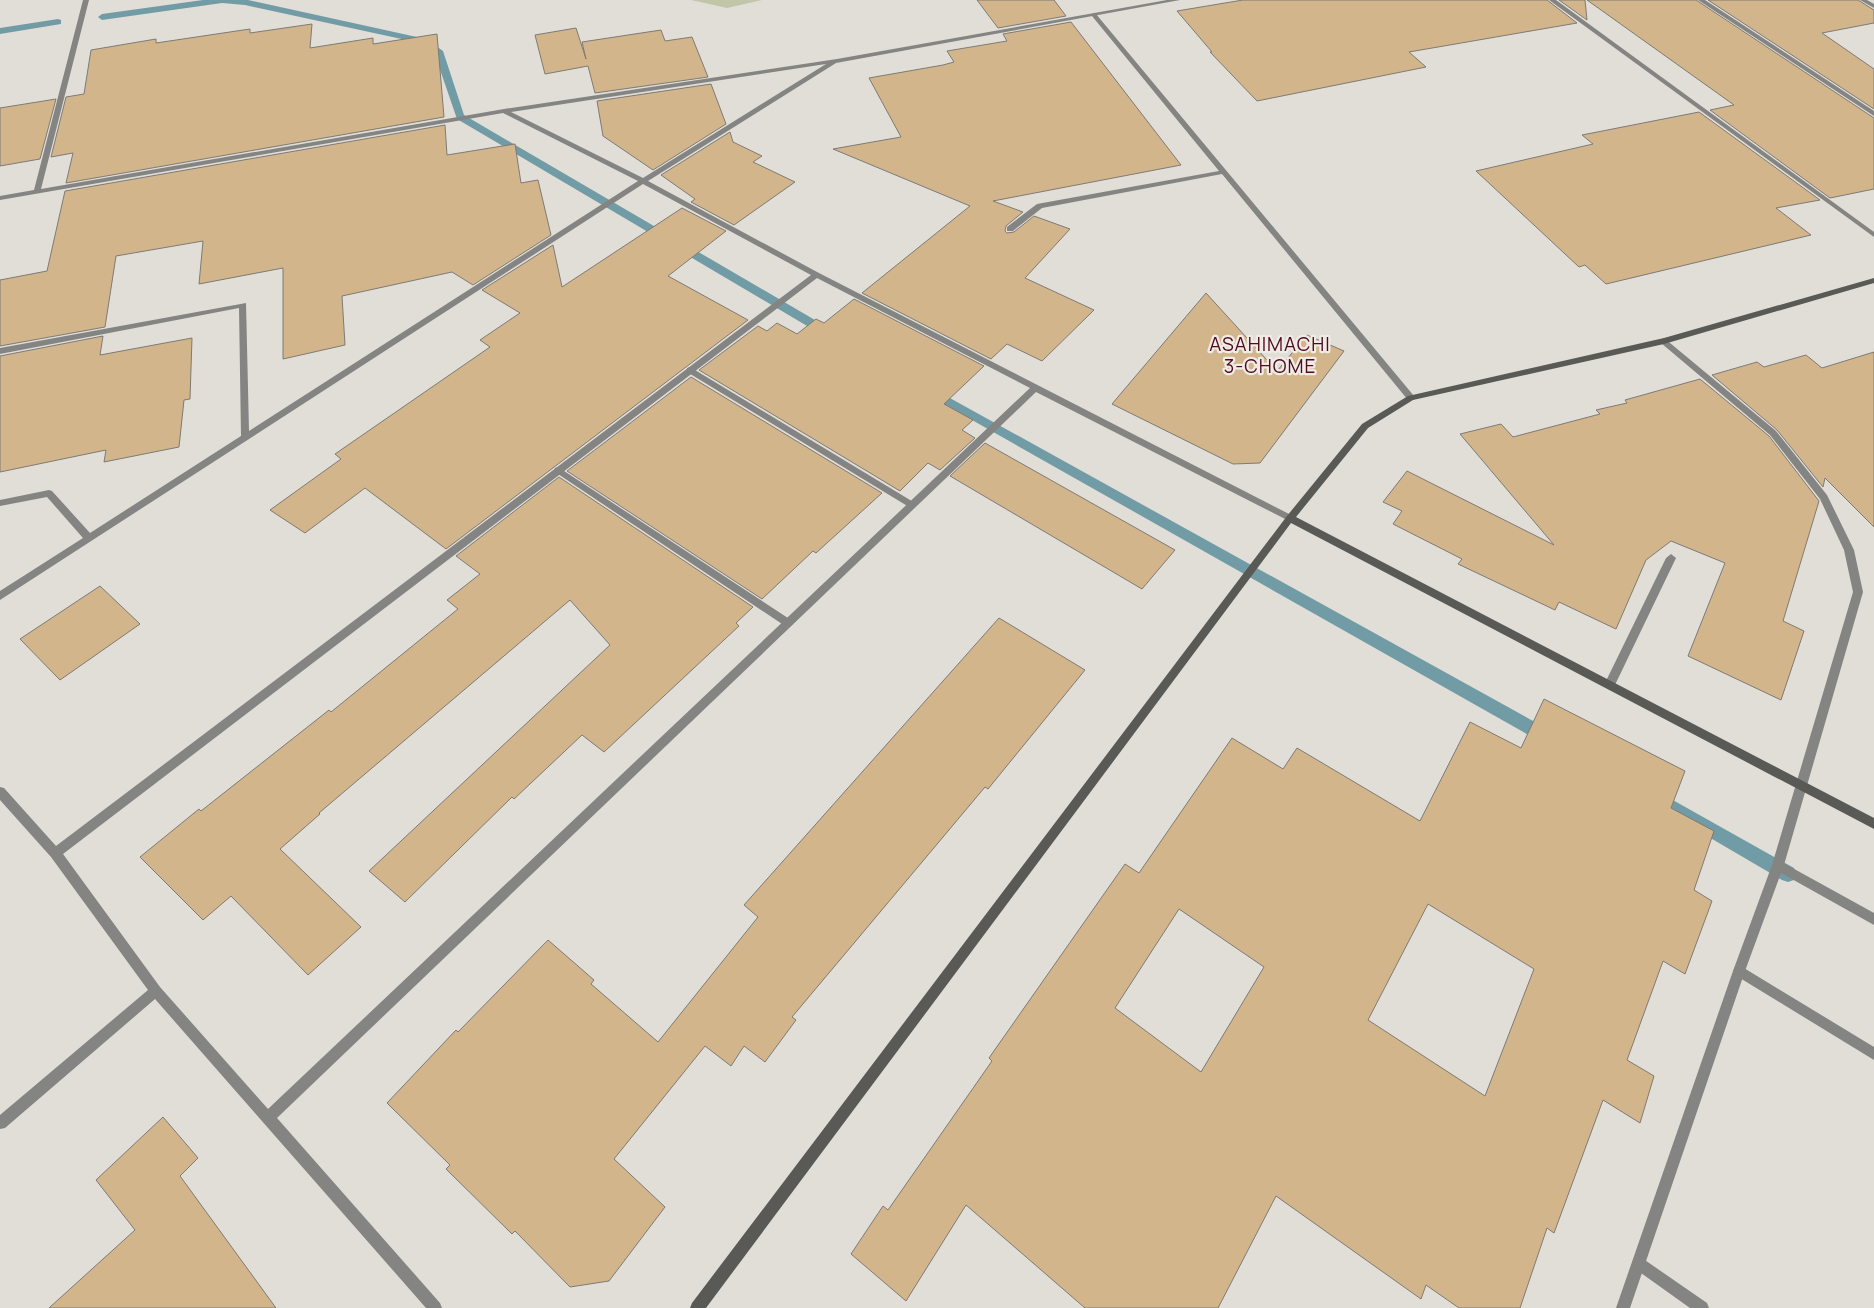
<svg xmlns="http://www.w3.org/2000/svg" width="1874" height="1308" font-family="Manrope,sans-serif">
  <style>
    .green { fill: #c0c6a7 }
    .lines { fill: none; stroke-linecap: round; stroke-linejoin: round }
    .stream { fill: #719ca5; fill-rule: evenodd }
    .building { fill: #d2b58b; stroke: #7e7a75; fill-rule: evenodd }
    .lane { fill: #848482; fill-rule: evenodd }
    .street { fill: #848482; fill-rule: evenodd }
    .secondary { fill: #595a56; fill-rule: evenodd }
    .labels { text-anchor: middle; stroke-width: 4.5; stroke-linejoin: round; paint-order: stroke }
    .neighbourhood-label { font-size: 19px; letter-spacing: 1px; fill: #4f0a1f; stroke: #efebe5 }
  </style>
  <rect width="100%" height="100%" fill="#e1ded8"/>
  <!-- green -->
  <path class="green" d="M691,0h71l-35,8z"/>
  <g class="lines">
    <!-- stream -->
    <path class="stream" d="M203,0h45l178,39 17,12 21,64 368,215 2,3 -6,4 -4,-1 -367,-217 -23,-67 -14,-9 -175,-38 -23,-2 -120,17 -4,-3 4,-3z
      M58,19l3,1v4l-61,10v-6z
      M930,387l623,345 2,5 -2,5 -6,2 -6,-2 -615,-348 -2,-3 2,-3z
      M1655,790l139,78 3,6 -3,6 -6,2 -6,-2 -133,-78 -2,-5 2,-5z"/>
  </g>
  <!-- building -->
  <path class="building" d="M977,0h77l12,16 -68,12z
    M1243,0h304l30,23 -168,29 17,15 -169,34 -47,-49h2l-35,-41z
    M1559,0h26l2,20z
    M1587,0h109l178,118v71l-44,9 -120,-88 24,-5z
    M1708,0h150l16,10v13l-52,10 52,36v40z
    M1071,22l110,143 -188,36 30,11 -17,14 -1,5 2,2 7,-1 20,-16 36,13 -45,49 69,32 -52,51 -35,-17 -16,15 -129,-66 108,-87 -137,-57 68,-12 -32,-59 74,-13 11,-3 -7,-11 60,-10 -4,-7z
    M312,24l-2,24 63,-10v6l64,-10 7,83 -378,66 7,-30 -22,4 15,-60 18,-3 7,-44 65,-11v4l94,-14v4z
    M576,28l10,31 -4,-17 79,-12 4,11 27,-4 16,40 -113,16 -7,-27 -43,8 -10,-39z
    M711,84l15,40 -73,46 -50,-34 -6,-35z
    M56,99l-16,60 -40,7v-58z
    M1699,112l121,88 -44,8 35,27 -205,49 -21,-19 -6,2 -103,-96 117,-27 -11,-9z
    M445,125l2,30 68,-11 6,39 17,-3 13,55 -78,50 -21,-13 -110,24 3,49 -62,14v-91l-84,16 4,-43 -87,15 -11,71 -105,19v-66l47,-9 18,-80z
    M730,132l3,10 29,14 -9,6 42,20 -61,43 -43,-23 4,-3 -34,-24z
    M682,208l44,23 -58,45 80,44 -302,229 -81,-61 -60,45 -35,-23 71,-51 -6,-5 155,-107 -10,-7 40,-27 -38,-23 71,-45 9,42z
    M1206,293l71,78 30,-36 37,16 -84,112 -27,1 -121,-60z
    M854,299l130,67 -40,38 29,16 -11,10 13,8 -35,32 -12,-7 -28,28 -201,-121 59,-44 9,5 10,-8 20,11 19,-15 8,4z
    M103,336l-3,19 92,-17 -2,61 -6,1 -5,47 -75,15 2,-12 -106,22v-116z
    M1874,352v175l-49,-49 -2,9 -46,-57 -65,-55 45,-13 7,5 42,-12 16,13z
    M691,377l191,116 -66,60 -3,-2 -51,48 -195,-128z
    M1700,379l69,57 50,65 -36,120 21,10 -23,69 -93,-44 37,-93 -54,-22 -25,19 -30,69 -57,-27 -4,8 -97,-46 4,-5 -69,-35 9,-13 -19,-9 24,-31 147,74 -94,-111 41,-10 12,13 87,-23 -4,-4 31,-7 -2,-3z
    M985,443l190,107 -33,39 -192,-113z
    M559,477l194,130 -17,16 3,3 -135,126 -22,-17 -68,64 -2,-2 -107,105 -36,-31 241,-226 -40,-45 -251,213 1,1 -40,35 81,78 -53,48 -77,-79 -28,24 -63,-63 59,-48 2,2 128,-101 2,2 127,-103 -11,-9 33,-26 -24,-18z
    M100,586l40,38 -80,56 -40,-41z
    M999,618l86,52 -97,119 -3,-2 -193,230 4,3 -31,42 -21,-16 -13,20 -26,-20 -91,113 51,48 -56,74 -39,6 -55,-56 -3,3 -66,-65 4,-4 -63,-62 69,-73 2,2 90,-92 46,40 -3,4 67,58 100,-125 -14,-12z
    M1544,699l141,72 -14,37 43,23 -20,59 18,11 -27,73 -22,-13 -36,99 27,16 -14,47 -37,-23 -49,133 -7,-5 -27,80h-61l-33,-23 -5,14 -145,-103 -58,112h-133l-119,-103 -60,96 -55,-47 32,-48 5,4 104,-149 -3,-3 136,-194 14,9 93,-135 51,31 14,-21 123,73 50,-99 51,26zM1428,904l106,65 -49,127 -117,-76zM1179,909l85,58 -63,105 -86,-64z
    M163,1117l35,41 -18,18 96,132h-227l86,-78 -39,-50z"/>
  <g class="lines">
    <!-- lane -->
    <path class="lane" d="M1094,13l2,1 318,382v4h-6l-186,-226 -180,34 -29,23h-6v-4l30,-23 182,-33 -127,-155 -1,-1z
      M690,367l225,136 2,2 -2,2h-6l-222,-135v-4z
      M558,467l233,153 2,3 -2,3h-6l-230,-154 -1,-2 1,-2z
      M1671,554l5,4 -62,129 -4,1 -4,-1 -1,-3 1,-3 60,-123z
      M1778,860l96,53v12l-100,-56 -2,-4 2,-4z
      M1739,965l135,82v13l-139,-85 -2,-4 2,-4z
      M1639,1256l68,47 2,5h-19l-56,-40 -2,-5 2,-5z"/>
    <!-- street -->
    <path class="street" d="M83,0h6l-48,189 463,-80 333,-50 330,-59h13l-344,63 -188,118 171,92 474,243 2,2 -2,2h-6l-251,-128 -759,726 163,185 2,5h-16l-271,-309 -150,129 -5,1v-14l148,-125 -97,-133 -51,-57v-13l4,1 52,58 755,-571 -168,-91 -643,416v-9l83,-53 -36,-41 -47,9v-6l49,-10 3,1 38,42 151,-97 -2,-128 -239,46v-6l246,-45 3,128 389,-250 -135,-68 -503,87v-4l34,-6zM826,64l-183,114 -132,-66zM817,278l213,110 -762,721 -108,-122 -97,-133z
      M1549,0h7l318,232v5z
      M1698,0h7l169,111v5z
      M1860,0h7l7,4v4z
      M1664,338l112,93 51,64 27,55 9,42 -79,273 -39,106 -115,337h-14l117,-337 39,-106 81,-273 -9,-42 -24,-51 -50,-64 -109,-92 -1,-2z"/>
    <!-- secondary -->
    <path class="secondary" d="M1874,278v5l-210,61 -251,56 -45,28 -72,89 578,301v11l-583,-306 -585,785h-16l2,-5 595,-787 75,-92 46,-28 256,-58z"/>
  </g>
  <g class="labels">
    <!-- neighbourhood labels -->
    <g class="neighbourhood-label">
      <text x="1270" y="351">ASAHIMACHI<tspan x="1270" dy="22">3-CHOME</tspan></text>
    </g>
  </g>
</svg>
